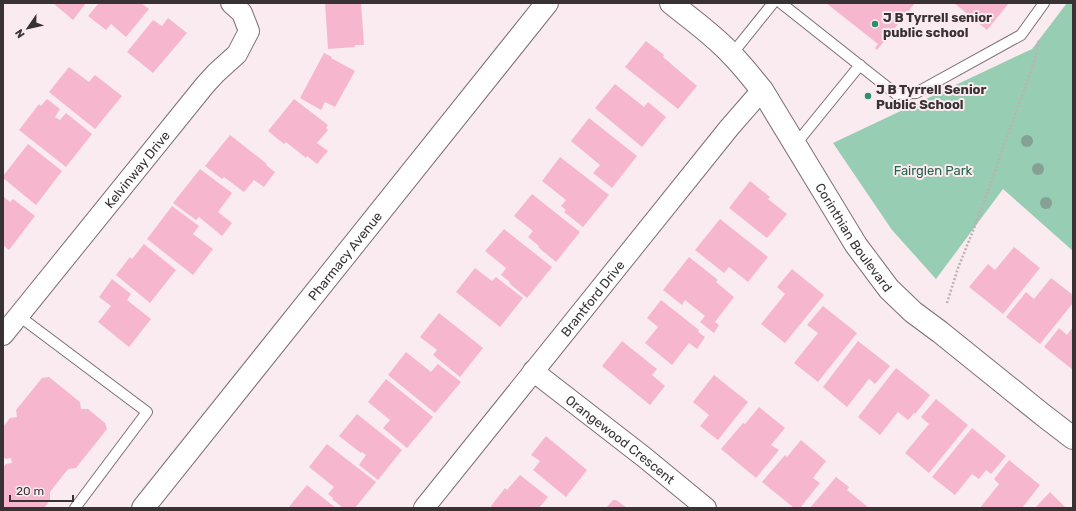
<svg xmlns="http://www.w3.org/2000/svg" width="1076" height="511" font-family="Rubik,sans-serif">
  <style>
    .green { fill: #96cdb3 }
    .building { fill: #f6b7ce }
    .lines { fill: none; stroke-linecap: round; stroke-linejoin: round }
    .lane-casing { stroke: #7c6f73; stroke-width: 12 }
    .street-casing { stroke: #7c6f73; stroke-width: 22 }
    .secondary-casing { stroke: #7c6f73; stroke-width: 24 }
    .path { stroke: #bdb1b5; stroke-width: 2.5; stroke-dasharray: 2 2; stroke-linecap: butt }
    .lane { stroke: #fff; stroke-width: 10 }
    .street { stroke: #fff; stroke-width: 20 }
    .secondary { stroke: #fff; stroke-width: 22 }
    .tree { fill: #85a095 }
    .poi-dot { fill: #2d906a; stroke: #faebf0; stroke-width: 1.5 }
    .labels { text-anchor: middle; stroke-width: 4; stroke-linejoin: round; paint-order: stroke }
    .poi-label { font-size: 13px; font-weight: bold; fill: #383234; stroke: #faebf0; text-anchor: start }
    .street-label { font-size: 13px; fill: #383234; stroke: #faebf0 }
    .park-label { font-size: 13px; fill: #25634a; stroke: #faebf0 }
  </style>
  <rect width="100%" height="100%" fill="#faebf0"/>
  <!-- green -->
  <path class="green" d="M1067,3h6v248l-70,-62 -67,90 -44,-49 -59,-87 199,-94z"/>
  <!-- building -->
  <path class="building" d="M53,3h33l-13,17z
    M99,3h42l8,6 -23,28 -15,-13 -5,6 -18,-14z
    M325,3h36l3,42h-9v2l-27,2z
    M826,3h89l-38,47 -2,-2 3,-4z
    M954,3h55l-22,27z
    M168,18l19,15 -34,40 -26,-21 26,-32 9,6z
    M646,41l18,14 -1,2 34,29 -19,23 -53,-42z
    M324,53l8,4 -1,1 24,13 -20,36 -10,-5 -4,8 -21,-12z
    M69,67l20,15 6,-7 27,21 -27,33 -46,-37z
    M615,84l29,23 4,-5 18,15 -24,30 -47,-39z
    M47,99l13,10 -5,8 5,3 6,-7 26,21 -26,33 -47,-37 20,-26 2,2z
    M294,99l34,26 -2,3 2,2 -11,13 11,8 -11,13 -10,-8 -1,2 -20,-16 -2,2 -16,-13z
    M589,118l48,38 -25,32 -19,-15 7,-8 -29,-24z
    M230,135l37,29 -1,1 9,7 -11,15 -10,-7 -10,12 -20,-15 -2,2 -17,-13z
    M28,144l34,27 -26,34 -33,-27v-2z
    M560,157l49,38 -26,32 -19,-15 2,-2 -5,-4 5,-6 -24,-19z
    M200,169l32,24 -14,19 14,11 -10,13 -23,-19 -3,3 -23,-17z
    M750,181l20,16 -2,2 19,15 -20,24 -38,-30z
    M532,194l48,38 -24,30 -18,-15 1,-1 -11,-9 5,-6 -19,-15z
    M3,196l7,6 3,-3 22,17 -26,34 -6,-5z
    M172,206l27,20 -6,8 20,15 -20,26 -46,-36z
    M720,219l48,38 -20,25 -19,-15 -5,6 -29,-23z
    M504,229l48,38 -25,31 -18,-15 1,-1 -9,-7 5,-7 -21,-17z
    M144,244l32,26 -26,33 -34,-28 14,-18 2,2z
    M1014,247l26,21 -37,46 -34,-27 19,-23 7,6z
    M689,257l29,23 -2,2 18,15 -19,25 4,3 -5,8 -14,-11 5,-6 -20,-16 -3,5 -19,-15z
    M475,268l17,13 4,-4 27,21 -23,29 -44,-35z
    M792,269l32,26 -39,48 -24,-19 24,-30 -8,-7z
    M1051,278l22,17v8l-33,41 -34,-27 20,-25 8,7z
    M112,279l19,15 -4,6 24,19 -22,28 -31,-25 13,-16 -12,-9z
    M661,300l38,30 -1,2 7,5 -8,12 -8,-6 -17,22 -27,-22 13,-16 -11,-9z
    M823,306l34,27 -39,49 -24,-19 24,-30 -11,-8z
    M439,313l44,35 -23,29 -27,-22 4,-5 -17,-13z
    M1073,327v43l-29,-23 15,-19 8,7z
    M622,341l35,28 -5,6 13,11 -15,19 -48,-39z
    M858,341l32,25 -15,18 -6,-5 -22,28 -24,-20z
    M406,352l25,20 7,-8 23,18 -26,31 -47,-38z
    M896,368l34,27 -15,19 -1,-1 -6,7 -10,-8 -18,23 -22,-18z
    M714,375l34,27 -30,38 -18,-14 9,-11 -16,-13z
    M49,377l31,25 1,7h7l17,14 2,6 -31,39 -8,1 -18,23v8l-5,7 1,1h-43v-41l3,-3 6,-1 -1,-5 -5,1 -3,-2v-30l7,-9 7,-1 -1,-7 26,-32z
    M386,379l47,38 -26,31 -24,-20 7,-8 -22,-18z
    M936,399l32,26 -39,48 -24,-20 24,-29 -8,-7z
    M759,407l26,21 -14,17 8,5 -23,28 -35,-29 22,-26 2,1z
    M357,414l45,36 -24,30 -19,-15 7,-10 -4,-3 -1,1 -22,-17z
    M972,428l34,28 -15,18 -5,-4 -7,9 -7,-5 -17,21 -23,-18z
    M546,436l41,34 -21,27 -33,-27 7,-9 -9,-6z
    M801,440l25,21 -13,17 7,5 -20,25h-6l-32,-26 23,-27 2,2z
    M327,444l49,38 -21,26h-12l-11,-9 1,-1 -5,-4 6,-7 -25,-20z
    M1009,460l31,25 -18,23h-42l19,-24 -5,-5z
    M520,475l28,22 -9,11h-46l-2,-2 14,-18 2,2z
    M836,477l13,10 -2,3 22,18h-59z
    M307,485l20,16 9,7h-48z
    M1050,492l16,16h-31z
    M613,500h3l11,8h-21z"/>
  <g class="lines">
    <defs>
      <path id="lane" d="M781,3l115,91 20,-1 105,-58 23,-32
        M732,54l41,-51
        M795,145l65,-80
        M19,316l128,96 -72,96"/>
      <g id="street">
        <path id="s1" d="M3,335l202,-250 11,-12 21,-19 12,-23 -7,-18 -11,-10"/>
        <path id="s2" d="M533,371l111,86 62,51"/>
        <path id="s3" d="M424,508l305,-380 33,-38"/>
      </g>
      <g id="secondary">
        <path id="s4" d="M671,3c21,17 43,32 61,52 11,11 20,23 30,35l94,155 33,44 24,23 27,20 103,83 30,23"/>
        <path id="s5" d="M143,508l404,-505"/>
      </g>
    </defs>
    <!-- lane casing -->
    <use href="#lane" class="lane-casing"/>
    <!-- street casing -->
    <use href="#street" class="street-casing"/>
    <!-- secondary casing -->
    <use href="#secondary" class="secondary-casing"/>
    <!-- path -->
    <path class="path" d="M947,303l11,-35 19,-47 58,-162 4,-20"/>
    <!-- lane -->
    <use href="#lane" class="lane"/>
    <!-- street -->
    <use href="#street" class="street"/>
    <!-- secondary -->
    <use href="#secondary" class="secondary"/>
  </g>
  <!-- trees -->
  <g class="tree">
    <circle cx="1027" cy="141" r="6"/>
    <circle cx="1038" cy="169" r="6"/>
    <circle cx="1046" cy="203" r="6"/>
  </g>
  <!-- markers -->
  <g class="poi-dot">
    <circle cx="875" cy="24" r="4"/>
    <circle cx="868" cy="96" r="4"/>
  </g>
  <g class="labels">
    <!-- poi labels -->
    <g class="poi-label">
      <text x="883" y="22">J B Tyrrell senior<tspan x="883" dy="15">public school</tspan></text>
      <text x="876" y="94">J B Tyrrell Senior<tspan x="876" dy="15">Public School</tspan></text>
    </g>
    <!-- street labels -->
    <g class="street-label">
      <text dy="5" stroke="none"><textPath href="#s1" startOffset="213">Kelvinway Drive</textPath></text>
      <text dy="5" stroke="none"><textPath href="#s4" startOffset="300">Corinthian Boulevard</textPath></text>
      <text dy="5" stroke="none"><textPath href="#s5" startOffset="323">Pharmacy Avenue</textPath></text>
      <text dy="5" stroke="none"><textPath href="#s3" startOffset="269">Brantford Drive</textPath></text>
      <text dy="5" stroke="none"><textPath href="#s2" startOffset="111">Orangewood Crescent</textPath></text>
    </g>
    <!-- park labels -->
    <g class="park-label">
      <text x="933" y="175">Fairglen Park</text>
    </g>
  </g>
  <!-- border -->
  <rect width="1076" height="511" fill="none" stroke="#383234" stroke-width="8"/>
  <!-- north arrow -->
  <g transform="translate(28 28) rotate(236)" stroke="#faebf0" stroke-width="3" paint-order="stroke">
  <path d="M0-3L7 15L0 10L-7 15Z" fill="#383234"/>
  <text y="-6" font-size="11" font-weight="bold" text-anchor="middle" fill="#383234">N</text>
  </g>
  <!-- scale -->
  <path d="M10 495v6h63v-6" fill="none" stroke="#383234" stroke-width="2"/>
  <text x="16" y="495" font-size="12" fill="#383234" stroke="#faebf0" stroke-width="3" paint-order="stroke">20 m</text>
</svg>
